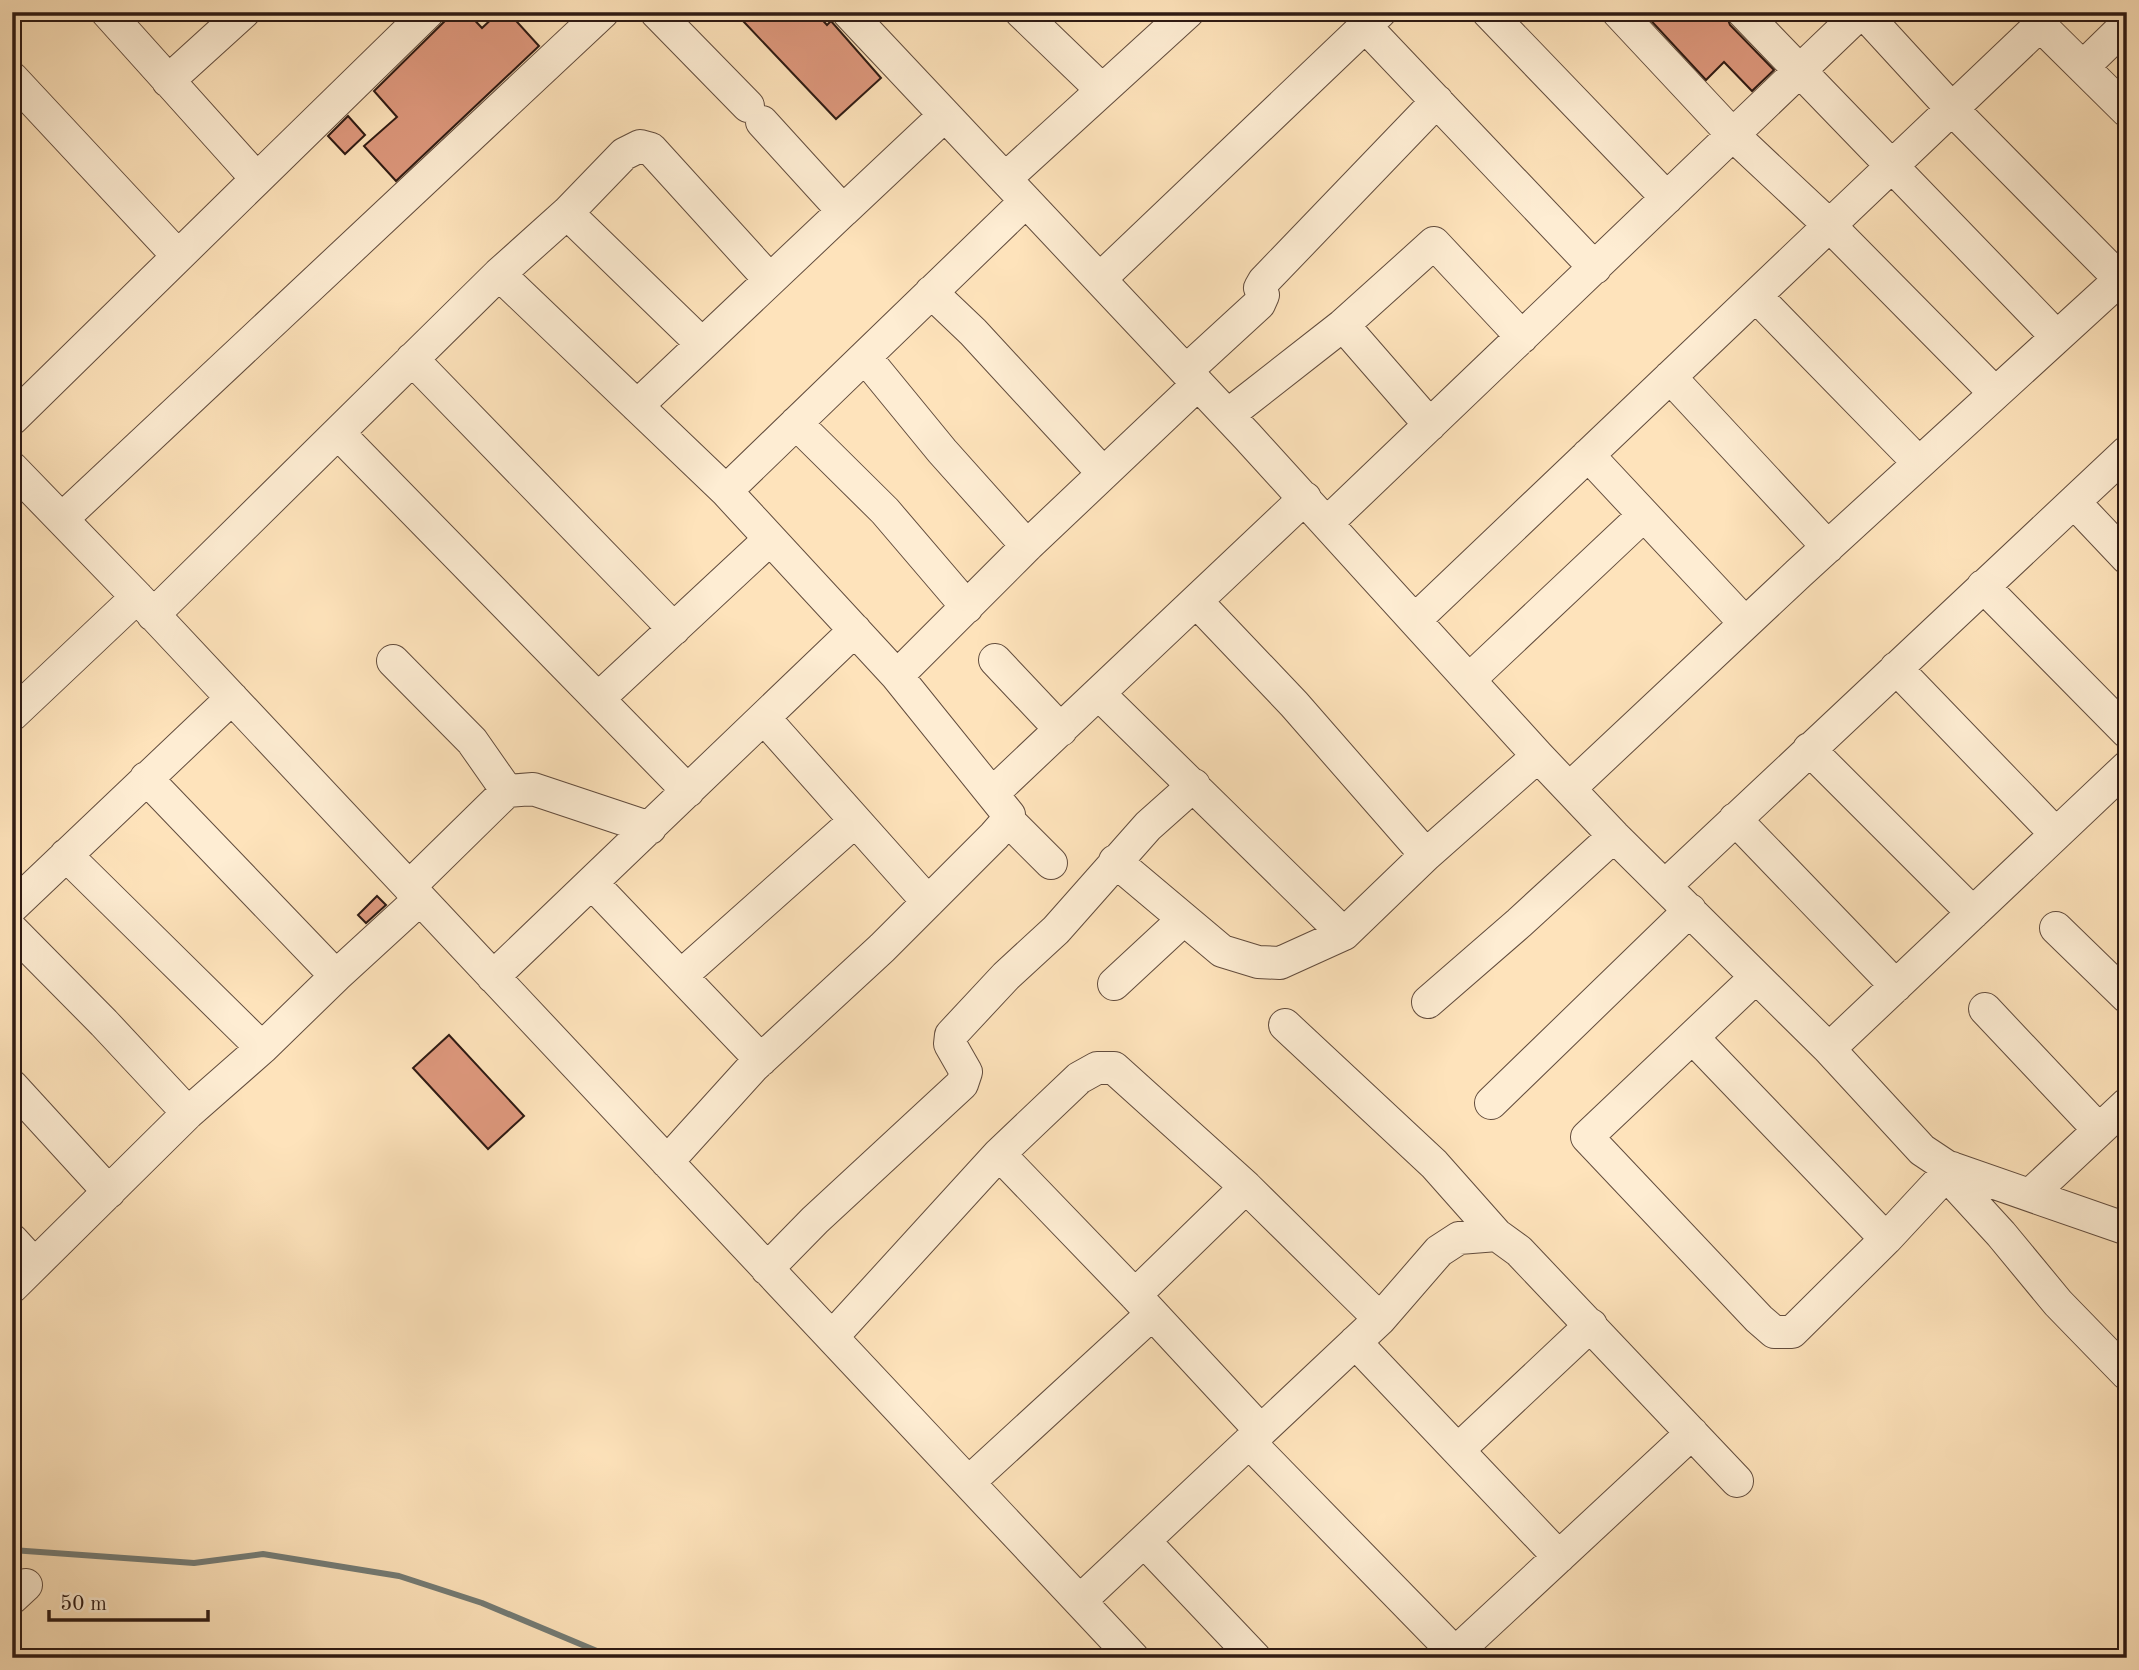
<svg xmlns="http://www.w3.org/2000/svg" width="2139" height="1670" font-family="'Old Standard TT',serif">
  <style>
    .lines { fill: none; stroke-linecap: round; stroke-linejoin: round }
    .stream { stroke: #747c76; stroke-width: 6 }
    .building { fill: #de987d; stroke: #2e1a13; stroke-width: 2 }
    .minor-casing { stroke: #624c3d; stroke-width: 34 }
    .minor { stroke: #feedd3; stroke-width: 32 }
  </style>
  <rect width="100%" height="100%" fill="#fee3bb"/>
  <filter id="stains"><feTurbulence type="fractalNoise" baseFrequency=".00286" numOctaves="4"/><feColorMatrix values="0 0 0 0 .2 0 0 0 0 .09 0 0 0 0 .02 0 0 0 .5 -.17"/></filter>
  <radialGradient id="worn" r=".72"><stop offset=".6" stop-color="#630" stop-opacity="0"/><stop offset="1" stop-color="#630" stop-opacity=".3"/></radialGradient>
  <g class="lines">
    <!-- stream -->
    <path class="stream" d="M12,1550l182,13 69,-9 136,22 83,27 122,51 17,4"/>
  </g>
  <!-- building -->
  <path class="building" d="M454,12h13l15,16 17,-16h9l31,34 -143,135 -32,-35 33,-29 -23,-26z
    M755,12h60l12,13 4,-4 50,57 -45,41 -92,-97z
    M1643,12h82l5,13 44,45 -22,21 -28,-29 -18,18z
    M348,116l17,19 -20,19 -17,-18z
    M377,896l9,9 -20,18 -8,-8z
    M449,1035l75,81 -36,33 -75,-81z"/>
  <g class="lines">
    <defs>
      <path id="minor" d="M656,12l92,94
        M848,12l399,424 291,320 76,80 215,213 93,101 24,16 181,63
        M1021,12l81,78
        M1488,12l179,186
        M1618,12l115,123 96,90 166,168
        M1743,12l314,325
        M1863,12l89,97 168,170
        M1365,26l230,242
        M2083,67l44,-43
        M12,78l166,178
        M168,81l76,-69
        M762,122l81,89 102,-96
        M257,179l171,-167
        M1005,179l183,-167
        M567,213l135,131
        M499,274l227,217 300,-290
        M1100,279l280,-267
        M931,292l42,40 130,141
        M1756,296l163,167
        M865,357l77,94 85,95
        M412,359l262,270
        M1186,371l73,-67 4,-9 -3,-7 4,-7 173,-180
        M1670,377l158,170
        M637,406l206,-195
        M1228,415l115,-90
        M12,419l245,-240 -150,-167
        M796,423l89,88 82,96
        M1430,425l-87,-100 91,-82 88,94
        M338,433l350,358
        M1588,455l157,168
        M12,468l125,129 996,1061
        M2074,502l53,56
        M62,519l541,-507
        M1327,523l534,-511
        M1983,586l144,146
        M1196,601l98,103 132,151
        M153,615l346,-341 68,-61 57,-59 16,-8 11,3 119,131
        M1415,620l625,-595 87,86
        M995,660l66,70
        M393,661l79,80 35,50
        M1896,668l160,166
        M897,676l130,-130 171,-162
        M1470,679l174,-164
        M1099,694l245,240
        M598,699l172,-160
        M12,715l125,-118
        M764,718l164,184
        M1809,749l164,164
        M146,778l190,198
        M1570,788l229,-215 328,-300
        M993,793l312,-295
        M1735,819l161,167
        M1008,820l43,43
        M66,855l196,193
        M1115,861l107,90 36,11 22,1 64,-29 82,-79 112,-99
        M592,883l169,177
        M1665,886l462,-434
        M409,887l98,-96 26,-2 117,39
        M12,907l220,-209
        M2056,928l71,69
        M12,930l92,93 84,90
        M682,975l173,-154
        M493,977l362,-347
        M1756,977l-169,160 172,182 15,13h18l94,-93 66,-71
        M1114,984l69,-64
        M1428,1002l91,-79 95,-87
        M1985,1009l114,121
        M1285,1025l149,139 63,71
        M1693,1038l193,201
        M1829,1049l298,-282
        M12,1086l97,106
        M1491,1103l199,-193
        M999,1154l136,141 126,136
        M667,1162l86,-95 129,-119 112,-112 14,-16 1,-5 -112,-139 -171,-185
        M1946,1174l55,60 57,69 69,71
        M2030,1195l97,-91
        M12,1240l22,24
        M767,1269l48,-49 147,-136 4,-12 -16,-28 1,-9 55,-59 50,-46 92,-104 46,-41
        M12,1287l176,-174 74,-65 74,-72 84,-77
        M1135,1295l111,-108
        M832,1337l167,-183 80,-76 18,-10h17l132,119 134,132
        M1355,1342l204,215
        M1249,1442l206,211
        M1458,1450l133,-125
        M969,1482l183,-168
        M1144,1541l111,117
        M12,1598l14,-13
        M1080,1601l300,-282 59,-68 20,-13 38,-3 22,16 218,230
        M1450,1658l242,-225"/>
    </defs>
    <!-- minor casing -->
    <use href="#minor" class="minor-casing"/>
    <!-- minor -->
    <use href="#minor" class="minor"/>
  </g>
  <!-- margin -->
  <rect width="2139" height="1670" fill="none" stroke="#fee3bb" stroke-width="42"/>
  <rect x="14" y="14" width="2111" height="1642" fill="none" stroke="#2e1a13" stroke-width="3.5"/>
  <rect x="21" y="21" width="2097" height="1628" fill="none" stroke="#2e1a13" stroke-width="2"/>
  <!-- scale -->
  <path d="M49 1610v10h159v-10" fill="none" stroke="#2e1a13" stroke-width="3.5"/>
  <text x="60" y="1610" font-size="21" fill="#2e1a13" stroke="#feedd3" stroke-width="5" paint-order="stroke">50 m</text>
  <rect width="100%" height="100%" filter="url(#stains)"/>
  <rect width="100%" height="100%" fill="url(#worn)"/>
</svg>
